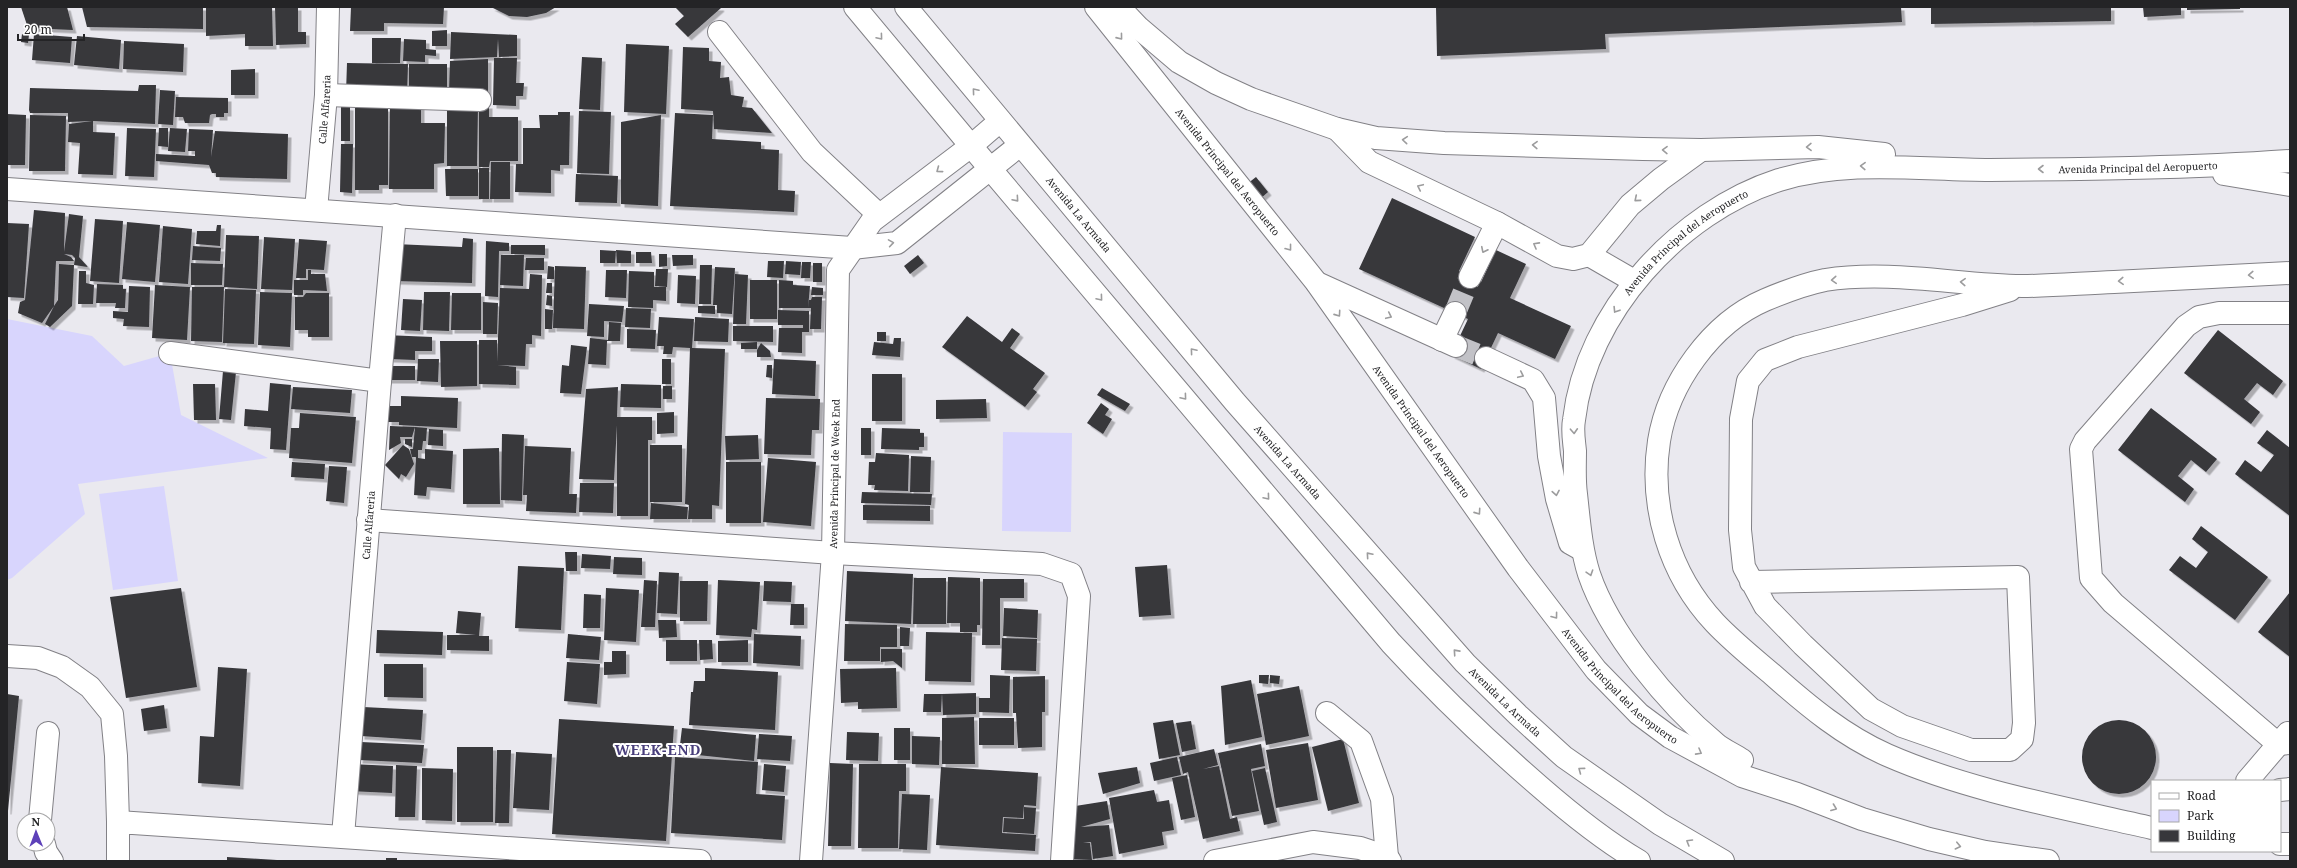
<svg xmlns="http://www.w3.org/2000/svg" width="2297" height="868" font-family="'Noto Serif',serif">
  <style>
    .green { fill: #d8d5fd }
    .building { fill: #37373b; filter: url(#shadow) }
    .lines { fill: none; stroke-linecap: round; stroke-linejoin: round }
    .minor-tunnel { stroke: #c2c2c7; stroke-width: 22; stroke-dasharray: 22 11; stroke-linecap: butt }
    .minor-casing { stroke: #828186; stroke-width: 24 }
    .major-casing { stroke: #828186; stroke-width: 24 }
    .minor { stroke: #fff; stroke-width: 22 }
    .major { stroke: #fff; stroke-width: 22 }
    .oneway { stroke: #9c9c9d }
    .labels { text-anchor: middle; stroke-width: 4; stroke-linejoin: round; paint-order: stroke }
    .street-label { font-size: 10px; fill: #242426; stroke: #fff }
    .district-label { font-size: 14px; font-weight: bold; letter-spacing: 1px; fill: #483e7b; stroke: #fff }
  </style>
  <defs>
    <filter id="shadow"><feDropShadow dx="3.5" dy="3.5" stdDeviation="0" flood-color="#0004"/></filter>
  </defs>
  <rect width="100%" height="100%" fill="#eae9ef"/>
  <!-- green -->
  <path class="green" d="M7,319l85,17 32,30 46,-13 11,62 87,43 -190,26 7,30 -73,64 -5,2z
    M1003,432l69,1 -1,99 -69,-1z
    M164,486l14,95 -65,9 -14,-96z"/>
  <!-- building -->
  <path class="building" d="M21,7h46l6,23 -45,-2z
    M82,7h121v22l-116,-2z
    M206,7h66l1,39h-28v-12l-39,2z
    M275,7h23v25h8v12l-30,1z
    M351,7h93l-1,17 -59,-1v8h-34z
    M491,7h65l-10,6 -19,4 -18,-1z
    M675,7h45l1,1 -33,29 -13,-13 9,-8z
    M1436,7h465l1,15 -297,12 1,15 -169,7z
    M1931,7h180v14l-180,3z
    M2143,7h38v8l-37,2z
    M2187,7h53v2l-53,1z
    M447,30v16h-15v-15z
    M451,32l66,3v21l-18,1 -1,-18 -1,18 -47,2z
    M22,34l7,1 -1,8 -7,-1z
    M34,34l38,3 -2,26 -38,-3z
    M77,36l44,4 -2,29 -45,-4z
    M372,38h29l-1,25h-28z
    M404,39l22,1v9l10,1v6l-11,-1v7l-22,-1z
    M124,41l60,3 -1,28 -60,-3z
    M626,44l43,2 -3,68 -42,-2z
    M683,47l26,1v13l12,1 -1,16 9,-1 2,18 13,2 -2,10 10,1 20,25 -58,-4 -1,-18 -32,-2z
    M582,57l20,1 -2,52 -21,-1z
    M494,58h23l-1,25h8l-1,13h-7v10l-23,-1z
    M488,59v33h-39l1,-31z
    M347,63l61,1 -1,30 -61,-1z
    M409,64h38v29h-38z
    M255,69v26h-24v-25z
    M139,85h17l-1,39 -62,-3v11l22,1 -2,42 -35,-1 2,-31 -12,-1 1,-18 23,-3 -24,1v-9h-38l-1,-3 1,-22 108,3z
    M160,90l15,1 -2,34 -15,-1z
    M176,97l52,1v15h-4v4h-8v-3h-4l-2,1 -1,8h-24l-2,-6h-8z
    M390,105h31v18h24l-1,40 -10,1v25h-45z
    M447,105h31l-1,61h-30z
    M479,105h10v12h29v44h-28l-1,6h-10z
    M341,106l9,1v34h-9z
    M355,108h33v77h-9v5h-24z
    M579,111l32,1 -2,62 -32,-1z
    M558,112h12l-1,53h-9v6l-9,-1v23l-36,-1 1,-28h7v-36h17l-1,-13h19z
    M675,113l38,2 -1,24 49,3v7l18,1 -1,40 17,1 -1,21 -124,-6z
    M7,114l19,1 -1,50h-18z
    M30,115l36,1 -1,55h-36z
    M661,115l-3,91 -37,-2v-82z
    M127,128l29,1 -2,48 -29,-1z
    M159,128h9v19l-10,-1z
    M170,128l17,1 -2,23 -17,-1z
    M189,129l24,1 -2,27 4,-26 73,3 -1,45 -71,-2v-4h-4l-3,-8 -53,-4v-7l39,2v-5h-7z
    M341,144h12l-1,49 -12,-1z
    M491,162h19v37h-20z
    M479,168h10v31h-10z
    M445,169h33v27h-32z
    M576,174l42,2 -1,27 -42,-1z
    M1256,177l12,15 -8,7 -13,-15z
    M1392,198l83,39 -16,34 22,11 15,-32 30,14 -16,34 61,28 -16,33 -57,-26 -17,36 -30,-14 17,-36 -109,-50z
    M34,210l31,3 -1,39 5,-38 14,2 -4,41 9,10 -14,-2 1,-7 -3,-3 -8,-1 7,3 3,4h-18l-2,45 4,-6 1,-36 15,1 -2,41 -22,21 -5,-3 9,-18 -12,17 -24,-10 2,-11 5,-2z
    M95,219l28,2 -4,62 -29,-2z
    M127,222l33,3 -5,57 -33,-3z
    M7,223l22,1 -5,74 -17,-1z
    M217,225h4l-1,21 -24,-2 1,-13h19z
    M163,226l29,3 -4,55 -29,-2z
    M226,235l33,1 -2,53 -33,-2z
    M264,237l31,2 -3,51 -31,-1z
    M463,238l10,1 -1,44 -78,-2 1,-37 67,3z
    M299,239l28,2 -3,29 -18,-1v9h-10z
    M486,241l23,2v8h-10l-1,46 -13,-1z
    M511,245h34v10l-34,-1z
    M193,246l28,2 -1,13 -28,-1z
    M600,250l16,1 -1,12h-15z
    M616,250l15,1v12h-14z
    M636,252h15l1,11h-16z
    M659,254h8v12l-8,1z
    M501,255h23l-1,31 -23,-1z
    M672,255h21v10l-20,1z
    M918,255l6,8 -14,11 -6,-8z
    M526,258h18v12h-19z
    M768,261h16l-1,17 -16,-1z
    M786,261l15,1 -1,13 -15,-1z
    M802,262h9l-1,16h-9z
    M191,263l32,1 -1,21h-31z
    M813,263h9v19h-9z
    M700,265h12l-1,39h-12z
    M548,266l6,1v12h-7z
    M555,266l31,1 -2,62 -31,-1z
    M715,267l20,1 -3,46 -15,-1v-8h-4z
    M656,269h12l-1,18 -12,-1z
    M308,270h3v4h14l2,17 -24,-1v5h-9v-15h14z
    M606,270h21l-1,28 -21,-1z
    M79,271h7v12l8,2 -1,19h-15z
    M629,271l25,1v15h12v14l-13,-1v8l-25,-1z
    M530,274l12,1 -1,61 -9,-1v9h-6l-1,22 -28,-1 19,2v18l-37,-1v-44h18v22l3,-74 29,1z
    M735,274l13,1 -2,49h-13z
    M678,275l18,1 -1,28 -18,-1z
    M750,280h27v39h-27z
    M779,280l14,1v4l17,1 -2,22h-29z
    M547,283h5v10h-6z
    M97,284l26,1v4h3l-1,19h-10l1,-5h-20z
    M155,285l35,2 -3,53 -35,-2z
    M129,286l21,1 -1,40 -26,-1 1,-7 -11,-1v-7l15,1z
    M192,287h32l-2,55 -31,-1z
    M812,287l11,1v7h-12z
    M225,289l31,1 -2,54 -31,-1z
    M260,292l32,1 -2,54 -32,-2z
    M424,292h26l-1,39 -26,-1z
    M306,293h23v44h-21v-7h-13v-33h8z
    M452,293h29v37h-30z
    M547,295l5,1v10l-6,-1z
    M812,297h10l-1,32h-11l1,-21h-3l1,-8h2z
    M403,299l19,1 -2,31 -19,-1z
    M483,302l15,1 -1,31h-14z
    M589,304l35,2 -2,16 -18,-1v16l-17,-1z
    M698,306h17v8l-17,-1z
    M626,308l25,1 -1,19 -25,-1z
    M545,309l8,1 -1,19h-7z
    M778,310l31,1v21h-7v21l-24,-1 1,-24h24v-3h-25z
    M967,316l35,26 10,-14 8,6 -10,14 35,25 -12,16 4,3 -12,15 -83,-60z
    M659,317l35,2 -2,29 33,1 -6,157 -7,-1v14h-24l1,-14 -4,-1 5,-156 -17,-1 -1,7h-9l1,-8h-7z
    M695,317l34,2 -1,23 -34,-1z
    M609,322l12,1 -1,18h-13l-1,24 -18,-1 2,-26 18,2z
    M733,326h40v16l-40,-1z
    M627,329l29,1 -1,19 -28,-1z
    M2218,330l65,51 -10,14 -16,-12 -13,16 16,13 -9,12 -67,-51z
    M877,332h9v9h-9z
    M385,335l47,2v14h-17v9l-25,-1z
    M894,338h7l-1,19 -28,-2 2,-13 19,2z
    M440,341h37v45l-36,1z
    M757,342v7h-16v-6z
    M761,343l9,8 1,6h-14v-7z
    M571,345l16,2 -6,47 -21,-1 2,-28 7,1z
    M418,359h21l-1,23 -21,-1z
    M662,359h9v25h-9z
    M774,359l42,2 -1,35 -43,-2z
    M767,365h5v13l-6,-1z
    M385,366h30v14h-30z
    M223,371l13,1 -5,48 -12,-1z
    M872,374h30v47h-30z
    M270,383l21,2 -5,65 -16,-1 1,-21 -27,-2 1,-17 23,2z
    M193,384h22l1,36h-22z
    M621,384l40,1v23l-41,-1z
    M663,386h9v13h-9z
    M293,387l59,3 -2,23 -59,-4z
    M618,387l-1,30h35v23h-4v76h-31v-91l-3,55 -35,-1 7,-90z
    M1102,388l28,16 -5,7 -28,-16z
    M401,396l57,2 -1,30 -58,-3v-3h-11l1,-16h12z
    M766,398l54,1 -1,31h-7l-1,25 -47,-1z
    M986,399l1,19 -51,1v-19z
    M1101,403l8,6 -4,6 7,4 -9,15 -16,-11z
    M2151,408l66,51 -11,13 -15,-12 -13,16 16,13 -9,13 -67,-52z
    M674,412v21l-17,1v-21z
    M300,413l56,4 -4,46 -63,-5 2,-30h8z
    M390,426l25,1 -3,10h-12l1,6 -12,7z
    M415,427l12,1 -1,13h-3l-1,9h-4v8l7,1v-10l28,2 -2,38 -24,-2 -1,9 -12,-1 2,-38h-4l-2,-8h3z
    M861,428h10v27h-10z
    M882,428l38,1v4h4v14h-5v3l-38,-1z
    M429,429l14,1v16l-15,-1z
    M2267,430l23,18v68l-55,-42 10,-14 16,12 13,-17 -17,-12z
    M502,434l22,1 -2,66 -21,-1z
    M758,435l1,24 -33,1 -1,-24z
    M405,439h7v8l-7,-3z
    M403,445l6,4 5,15 -8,13 -5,-3 -2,5 -14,-14z
    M650,445h32v57h-32z
    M525,446l46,2 -2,46h8l-1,19 -50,-2 1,-16h-4z
    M499,448l1,56h-37v-55z
    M876,453l33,2 -1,36 -34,-1 1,-5h-7l1,-23h6z
    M911,456l20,1 -1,35h-20z
    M768,458l48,4 -5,64 -48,-4z
    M292,462l33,2 -1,15 -33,-2z
    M726,462h35v61h-35z
    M329,466l18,1 -3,36 -18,-2z
    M580,483h34l-1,30 -34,-1z
    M862,492l70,2 -1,11 -70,-2z
    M651,503l37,4 -1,12h-37z
    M863,505l67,1v15l-67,-1z
    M2201,526l67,51 -33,43 -66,-50 11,-14 16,12 12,-16 -16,-13z
    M565,552h12v19h-11z
    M582,554l29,2 -1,13 -29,-1z
    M614,557l28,1v17l-29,-1z
    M1167,565l4,50 -32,2 -4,-50z
    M518,566l46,2 -3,62 -46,-2z
    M847,571l66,3 -2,50 -66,-3z
    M659,572l20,1 -2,41 -20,-1z
    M948,577l32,1v47h-3v7h-17v-9h-13z
    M914,578h32v46h-33z
    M983,579h41v19h-24v47h-18z
    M644,580l13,1 -2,46h-14z
    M718,580l42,2 -3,48 -5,-1 -1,8 -35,-2z
    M680,581h28l-1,40h-27z
    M764,581l28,1 -1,20 -28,-1z
    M181,588l16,99 -71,11 -16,-101z
    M606,588l33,2 -3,52 -32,-2z
    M2290,592v65l-32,-25z
    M584,594l17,1 -1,33h-17z
    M791,604h13v21h-14z
    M1004,608l34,2 -1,28 -34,-2z
    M458,611l23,2 -2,23h10v15l-42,-1v-15h29l-20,-2z
    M658,620h18l1,17 -18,1z
    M845,624l52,1v22h-17v14h-36z
    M900,627l10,1 -1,18h-9z
    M377,630l66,2 -1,23 -66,-2z
    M926,632l46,1 -1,49 -46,-1z
    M568,634l33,3 -2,23 -33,-2z
    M754,634l47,2 -1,30 -47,-3z
    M1002,638l35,1 -1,32 -35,-1z
    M666,640h31v21h-31z
    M699,640h13l1,19 -13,1z
    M748,640v22h-30v-21z
    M881,649h21v19l-9,-7 -12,1z
    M612,651h14v23l-22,1v-13h8z
    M567,662l33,2 -3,40 -33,-3z
    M384,664h39v34l-39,-1z
    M218,667l29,2 -7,117 -42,-3 2,-47 14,1z
    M705,668l73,4 -3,58 -86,-5 2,-33h2l1,-11h11z
    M896,668l1,40 -39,1v-7l-17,1 -1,-34z
    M990,675l20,1 -1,37 -30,-1v-14h11z
    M1259,675h10l-1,9 -9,-1z
    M1270,675l10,1 -1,8 -9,-1z
    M1045,676v36h-3v35l-24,1 -2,-35h-3v-36z
    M1251,680l11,57 -37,8 -4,-59z
    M1299,686l10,50 -43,9 -9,-51z
    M976,693v21l-33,1 -1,-21z
    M7,694l12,2 -11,115h-1z
    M924,694h18l-1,18h-18z
    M164,705l3,23 -23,3 -3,-22z
    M363,707l60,3 -2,30 -60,-4z
    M974,717l1,47h-33v-46z
    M979,718h35v27h-35z
    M559,719l115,7 -8,115 -114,-7z
    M1173,720l7,35 -21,4 -6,-36z
    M2082 757a37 37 0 1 1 74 0a37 37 0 1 1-74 0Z
    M1191,721l5,28 -14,3 -6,-29z
    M682,728l74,7 -2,26 -75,-8z
    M894,728h16v32h-16z
    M847,732l32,1 -1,28 -32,-1z
    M759,734l33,2 -2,25 -33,-2z
    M912,736l28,1 -1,28 -27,-1z
    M1343,739l16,64 -31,8 -16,-64z
    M361,742l63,3 -2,18 -63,-3z
    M1308,743l10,57 -42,8 -10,-58z
    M1261,744l4,22 -14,3 8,42 -27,5 -14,-63z
    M457,747h36v75h-36z
    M1214,749l4,16 -15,4 16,-3 11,53 7,-2 3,14 -37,8 -15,-67 -5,2 -4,-17z
    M497,750h14l-2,73h-14z
    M516,752l36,2 -3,56 -36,-2z
    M675,757l83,5 -2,32 29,2 -3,44 -111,-7z
    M1177,757l4,18 -27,6 -4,-18z
    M830,763l23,1 -2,82h-23z
    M351,764l42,2 -1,27 -43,-2z
    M764,764l22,2 -2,26 -22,-2z
    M859,764h47v27h-7l-1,57h-40z
    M396,765l21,1 -2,51h-20z
    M941,767l97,6 -2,33 -12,-1 -1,13 -20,-1 -1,16 34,2 -1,16 -99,-6z
    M1137,767l3,16 -37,11 -5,-21z
    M422,768l31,1 -1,52 -30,-1z
    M1265,768l12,54 -13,3 -12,-54z
    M1187,775l8,42 -14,3 -9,-42z
    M1154,790l3,12 12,-2 5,30 -12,2 2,13 -45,9 -10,-56z
    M902,794l28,1 -3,55 -28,-1z
    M1107,801l3,18 -29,8 28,-2 4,31 -20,3 -2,-17 -8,1h7l2,17 -25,-1 2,-52z
    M1024,807l12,1 -2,26 -31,-2 1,-14 20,1z
    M227,857l50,3 -1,1h-49z
    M386,858h11v3h-11z"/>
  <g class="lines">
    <!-- minor-tunnel -->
    <path class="minor-tunnel" d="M1455,313l15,-36
      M1456,346l30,12"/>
    <defs>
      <g id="minor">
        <path id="s1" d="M1096,7l220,275 202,286 78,102 43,44 31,23 72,39 55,18 65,25 67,20 56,13 63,9"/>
        <path d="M1119,7l20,21 40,34 37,21 35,16 86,30 39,9 68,5 199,6 58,1 117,-3 66,7"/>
        <path d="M719,32l93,120 67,63"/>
        <path d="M326,95l154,5"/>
        <path d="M1337,129l32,33 128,61 60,33 16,3 16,-4 41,-50 31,-26 40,-29"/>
        <path d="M2224,174l66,11"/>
        <path d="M7,189l845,59 45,-5 123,-98"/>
        <path id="s2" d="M316,210l10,-115 2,-88"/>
        <path d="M1589,255l45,26"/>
        <path d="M1470,277l27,-54"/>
        <path d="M1317,283l139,63"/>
        <path d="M2290,313h-71l-20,4 -13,9 -101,115 -4,8 10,129 22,25 165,141 12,-1"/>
        <path d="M1442,340l13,-27"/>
        <path d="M170,353l210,28"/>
        <path d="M1486,358l47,22 11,18 5,58 8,43 13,44 9,5"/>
        <path d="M368,520l465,33 209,11 29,10 8,22 -17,265"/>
        <path d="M1751,582l267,-5 6,146 -2,16 -12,11h-39l-69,-24 -31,-17 -68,-64 -38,-39 -21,-39 -4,-37 1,-111 7,-38 17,-21 33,-13 164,-42 48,-15"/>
        <path d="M7,656l31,2 24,9 28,20 22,27 4,42 2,66"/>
        <path d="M1327,713l34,28 21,58 5,58"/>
        <path id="s3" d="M1742,760c-9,-6 -19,-10 -27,-17 -47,-39 -106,-110 -126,-169 -8,-25 -10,-53 -13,-80 -2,-14 -1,-29 -1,-43 -1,-10 -3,-21 -1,-31 12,-107 105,-208 205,-240 69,-21 141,-10 211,-10 101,-1 199,-2 300,-9"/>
        <path d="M2247,781l41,-48"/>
        <path d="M2280,790l10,-1"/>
        <path d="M40,820l8,-87"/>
        <path d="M2152,828c-87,-20 -183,-37 -265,-73 -43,-19 -79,-49 -114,-80 -20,-17 -40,-33 -58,-52 -46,-49 -66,-117 -56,-182 9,-57 52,-118 106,-141 19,-8 40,-16 60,-20 65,-10 132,5 197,6 31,0 62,-3 92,-4 59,-3 117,-6 176,-9"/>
        <path id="s4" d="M343,836l38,-467 14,-154"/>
        <path d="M44,844l2,8 6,9"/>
        <path d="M2280,844h10"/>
        <path d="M118,861v-39l582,39"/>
        <path id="s5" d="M811,861l22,-308 5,-283 34,-49 99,-75 29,-25"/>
        <path d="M1215,861l98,-19 47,6 27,9 3,4"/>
      </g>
      <g id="major">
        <path d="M855,7l116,139 420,497c47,51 96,98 148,143 31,27 64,54 100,75"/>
        <path id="s6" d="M906,7l329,395 230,261 53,52 46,42 96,67 63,37"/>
      </g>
    </defs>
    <!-- minor casing -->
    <use href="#minor" class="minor-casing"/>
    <!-- major casing -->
    <use href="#major" class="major-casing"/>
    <!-- minor -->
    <use href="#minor" class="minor"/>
    <!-- major -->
    <use href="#major" class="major"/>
  </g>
  <!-- one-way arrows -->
  <defs><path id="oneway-chevron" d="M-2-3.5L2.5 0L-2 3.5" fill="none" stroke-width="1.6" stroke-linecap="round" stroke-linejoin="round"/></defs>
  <g class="oneway">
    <use href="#oneway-chevron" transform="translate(880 37) rotate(50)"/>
    <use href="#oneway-chevron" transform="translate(1120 37) rotate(51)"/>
    <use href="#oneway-chevron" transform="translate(975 91) rotate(-130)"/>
    <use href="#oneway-chevron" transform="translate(1405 140) rotate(-175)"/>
    <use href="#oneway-chevron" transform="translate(1535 145) rotate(-178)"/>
    <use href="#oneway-chevron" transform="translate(1809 147) rotate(179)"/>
    <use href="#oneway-chevron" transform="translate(1665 150) rotate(-179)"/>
    <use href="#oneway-chevron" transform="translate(1863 166) rotate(-178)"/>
    <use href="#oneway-chevron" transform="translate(2041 169) rotate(180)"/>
    <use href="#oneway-chevron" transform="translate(939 170) rotate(143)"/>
    <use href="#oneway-chevron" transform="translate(1420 187) rotate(-155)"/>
    <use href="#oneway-chevron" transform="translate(1016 199) rotate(49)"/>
    <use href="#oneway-chevron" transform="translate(1637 199) rotate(140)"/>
    <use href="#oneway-chevron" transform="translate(891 243) rotate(-9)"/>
    <use href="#oneway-chevron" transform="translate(1536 245) rotate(-151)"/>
    <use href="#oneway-chevron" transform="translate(1289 248) rotate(52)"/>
    <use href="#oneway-chevron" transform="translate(1484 250) rotate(116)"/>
    <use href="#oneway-chevron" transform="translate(2251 275) rotate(177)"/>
    <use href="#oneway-chevron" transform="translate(1834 280) rotate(176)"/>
    <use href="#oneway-chevron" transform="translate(2121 281) rotate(177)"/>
    <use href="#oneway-chevron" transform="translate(1963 282) rotate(-177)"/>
    <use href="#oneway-chevron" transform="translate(1100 298) rotate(50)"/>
    <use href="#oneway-chevron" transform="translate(1616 310) rotate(122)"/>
    <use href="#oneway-chevron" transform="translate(1338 314) rotate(55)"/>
    <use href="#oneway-chevron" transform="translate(1389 316) rotate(25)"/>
    <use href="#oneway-chevron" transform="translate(1193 351) rotate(-130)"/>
    <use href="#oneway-chevron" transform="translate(1521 375) rotate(25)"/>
    <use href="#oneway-chevron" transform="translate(1184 397) rotate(50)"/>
    <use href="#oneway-chevron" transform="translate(1574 431) rotate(87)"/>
    <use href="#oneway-chevron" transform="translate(1556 493) rotate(80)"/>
    <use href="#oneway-chevron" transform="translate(1267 497) rotate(50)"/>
    <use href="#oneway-chevron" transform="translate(1478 512) rotate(55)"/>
    <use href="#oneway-chevron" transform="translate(1369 555) rotate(-131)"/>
    <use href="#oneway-chevron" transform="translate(1590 573) rotate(72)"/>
    <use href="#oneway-chevron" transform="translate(1555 616) rotate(53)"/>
    <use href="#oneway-chevron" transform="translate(1456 652) rotate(-132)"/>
    <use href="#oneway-chevron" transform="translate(1699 752) rotate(29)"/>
    <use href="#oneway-chevron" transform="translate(1581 770) rotate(-143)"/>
    <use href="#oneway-chevron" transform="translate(1834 808) rotate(21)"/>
    <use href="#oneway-chevron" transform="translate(1689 842) rotate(-149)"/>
    <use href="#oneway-chevron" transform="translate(1958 846) rotate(13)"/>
  </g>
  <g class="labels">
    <!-- street labels -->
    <g class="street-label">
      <text dy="4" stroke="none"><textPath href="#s2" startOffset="101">Calle Alfareria</textPath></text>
      <text dy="4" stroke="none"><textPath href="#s3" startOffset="1092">Avenida Principal del Aeropuerto</textPath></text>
      <text dy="4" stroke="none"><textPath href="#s1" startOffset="211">Avenida Principal del Aeropuerto</textPath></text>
      <text dy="4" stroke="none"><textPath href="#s6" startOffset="270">Avenida La Armada</textPath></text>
      <text dy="4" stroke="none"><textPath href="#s3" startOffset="618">Avenida Principal del Aeropuerto</textPath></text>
      <text dy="4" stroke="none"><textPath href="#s1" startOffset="535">Avenida Principal del Aeropuerto</textPath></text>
      <text dy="4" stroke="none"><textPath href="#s6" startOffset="594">Avenida La Armada</textPath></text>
      <text dy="4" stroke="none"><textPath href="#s5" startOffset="388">Avenida Principal de Week End</textPath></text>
      <text dy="4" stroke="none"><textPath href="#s4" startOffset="312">Calle Alfareria</textPath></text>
      <text dy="4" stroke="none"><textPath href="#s1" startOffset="859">Avenida Principal del Aeropuerto</textPath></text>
      <text dy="4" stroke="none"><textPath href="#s6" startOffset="918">Avenida La Armada</textPath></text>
    </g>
    <!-- district labels -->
    <g class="district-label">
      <text x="658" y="755">WEEK-END</text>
    </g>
  </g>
  <!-- border -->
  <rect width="2297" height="868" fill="none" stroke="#242426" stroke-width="16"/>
  <!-- legend -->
  <rect x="2151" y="780" width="130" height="72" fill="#ffffff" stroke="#a7a7a8"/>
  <rect x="2159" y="793" width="20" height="6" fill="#ffffff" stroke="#a7a7a8"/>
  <text x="2187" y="800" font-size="12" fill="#242426">Road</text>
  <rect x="2159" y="810" width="20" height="12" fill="#d8d5fd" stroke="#a7a7a8"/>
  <text x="2187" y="820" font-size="12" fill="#242426">Park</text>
  <rect x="2159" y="830" width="20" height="12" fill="#37373b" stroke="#a7a7a8"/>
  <text x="2187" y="840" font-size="12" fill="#242426">Building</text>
  <!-- north arrow -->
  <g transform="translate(36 832) rotate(359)"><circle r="19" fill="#ffffff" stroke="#a7a7a8"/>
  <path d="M0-3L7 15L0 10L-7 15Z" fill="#5d40b9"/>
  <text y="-6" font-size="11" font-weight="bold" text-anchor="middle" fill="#242426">N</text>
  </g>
  <!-- scale -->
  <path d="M18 34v6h66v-6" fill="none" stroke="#242426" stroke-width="2"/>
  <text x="24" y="34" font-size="12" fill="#242426" stroke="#ffffff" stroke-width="3" paint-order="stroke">20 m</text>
</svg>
